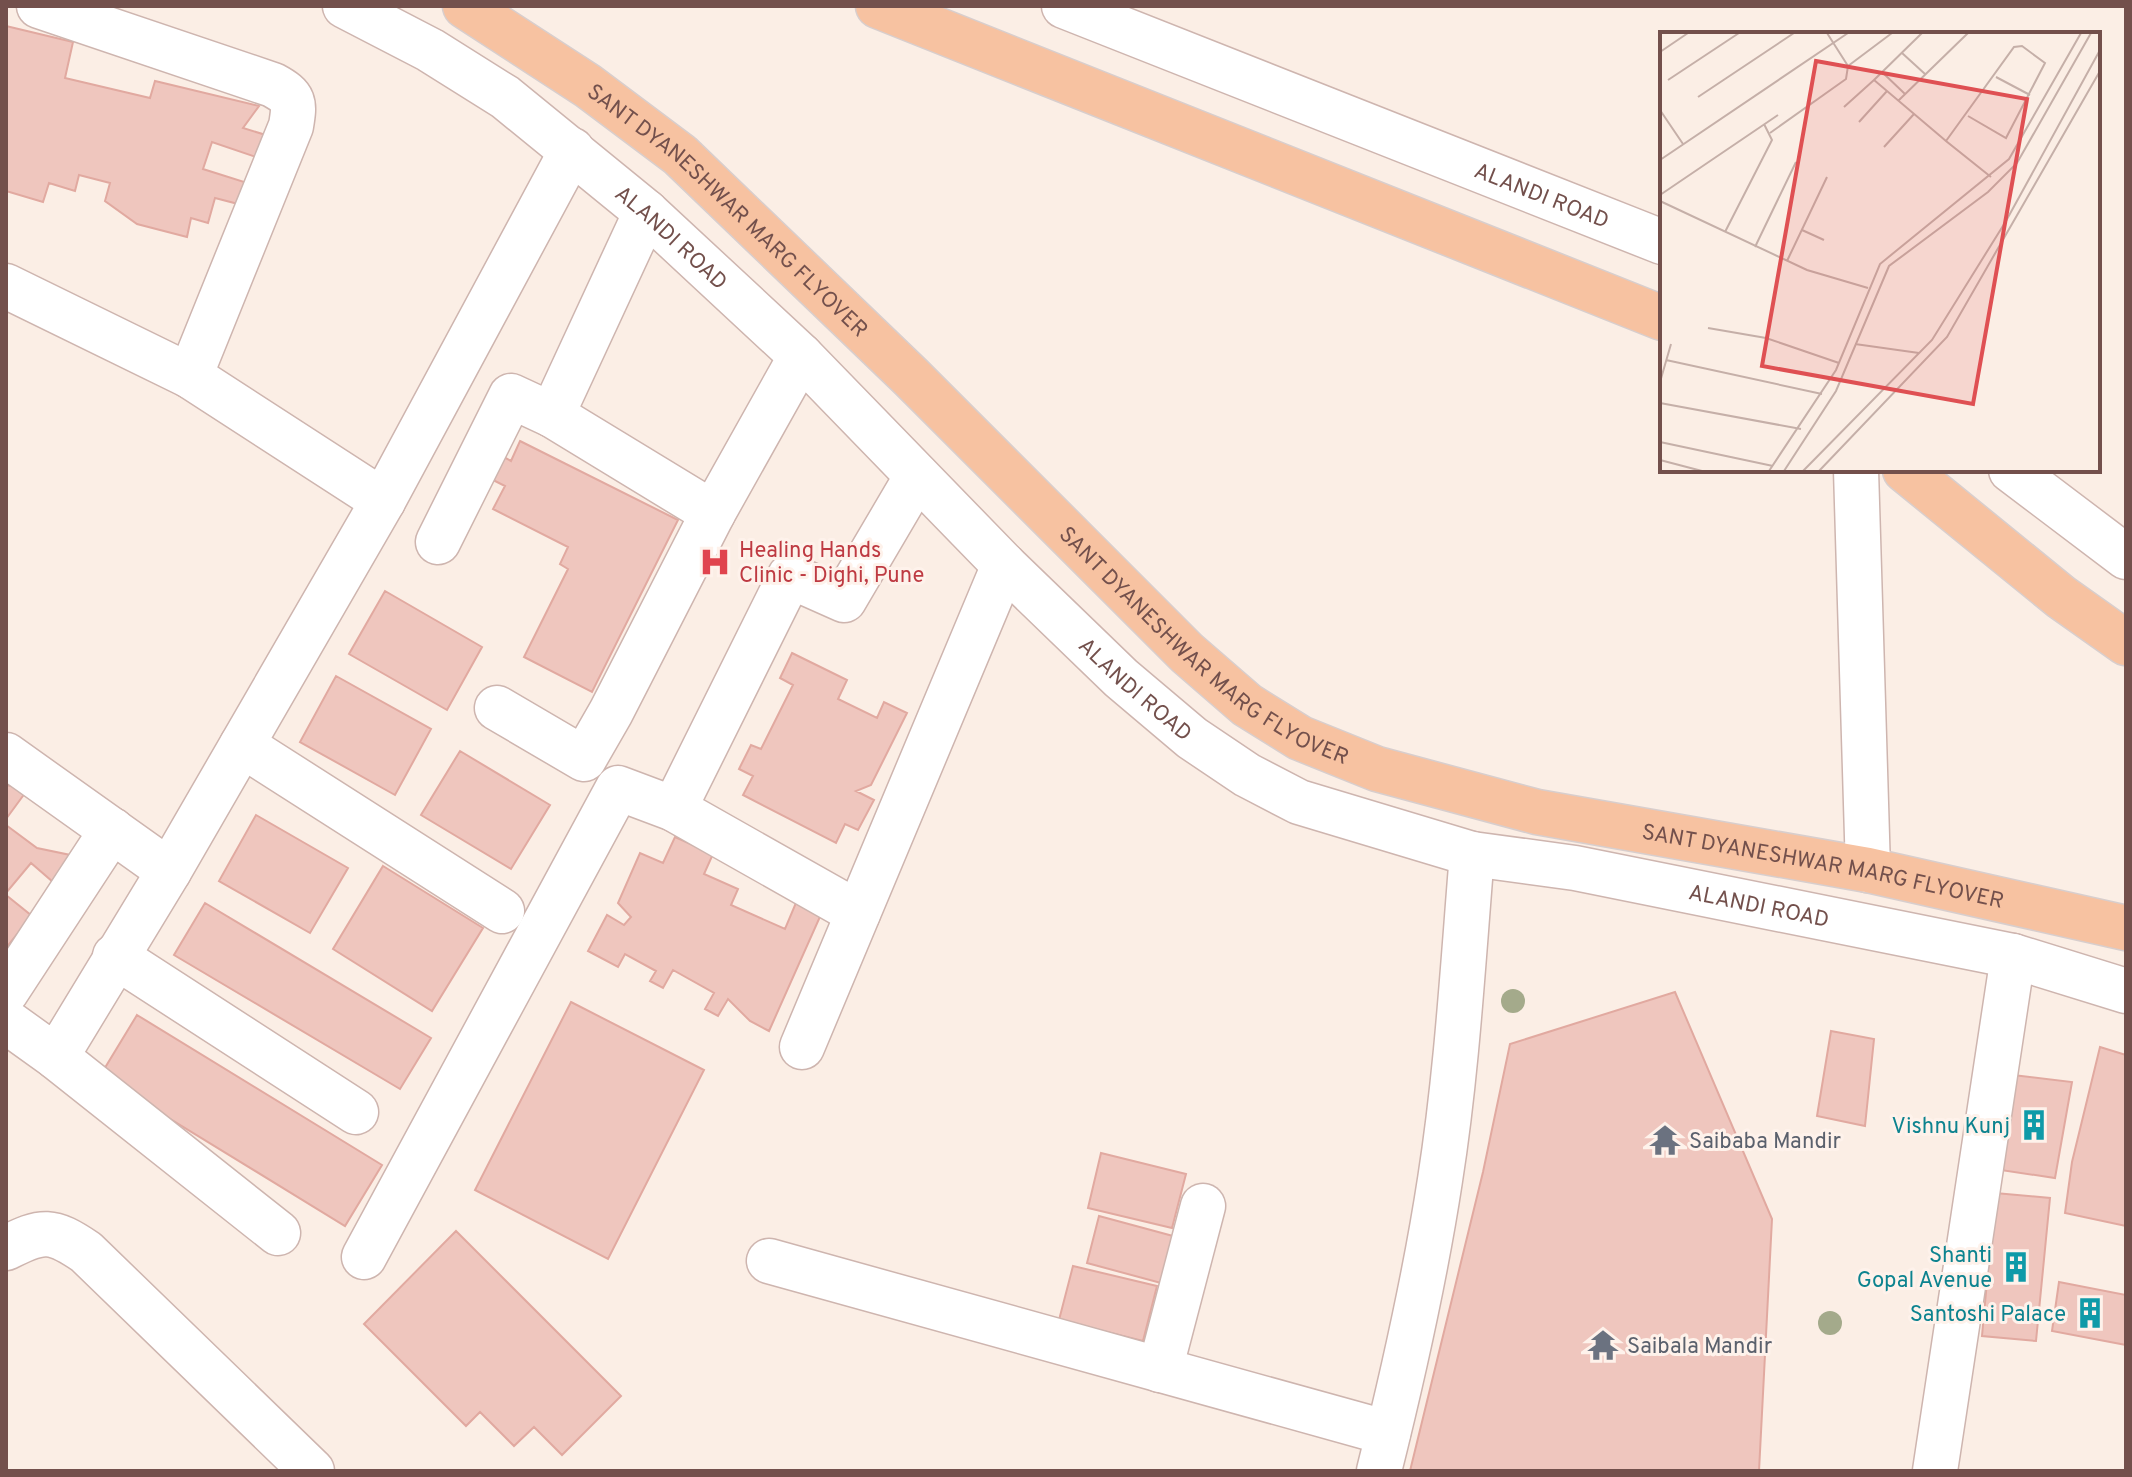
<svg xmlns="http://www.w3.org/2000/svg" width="2132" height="1477" font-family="Overpass,sans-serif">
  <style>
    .building { fill: #efc6be; stroke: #e1a9a0; stroke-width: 2 }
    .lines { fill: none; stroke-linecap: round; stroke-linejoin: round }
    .minor-casing { stroke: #ceb5af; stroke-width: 47 }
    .major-casing { stroke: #d8cecd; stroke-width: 47 }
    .minor { stroke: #fff; stroke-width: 44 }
    .major { stroke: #f7c2a1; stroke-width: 44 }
    .tree { fill: #a4aa8b }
    .labels { text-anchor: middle; stroke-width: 6; stroke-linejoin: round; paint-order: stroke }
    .street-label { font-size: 22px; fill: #73504c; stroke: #fef2eb }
    .health-label { font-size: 22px; fill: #be3a42; stroke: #fef2eb; text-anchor: start }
    .culture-label { font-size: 22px; fill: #0d838f; stroke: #fef2eb; text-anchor: end }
    .worship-label { font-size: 22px; fill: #5b616d; stroke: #fef2eb; text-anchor: start }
    .inset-road { fill: none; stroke: #c5afa8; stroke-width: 2 }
    .view { fill: #df5053; fill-opacity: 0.15; stroke: #df5053; stroke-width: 4 }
    .inset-edge { fill: none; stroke: #73504c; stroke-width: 4 }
  </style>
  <rect width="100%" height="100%" fill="#fbeee5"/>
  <!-- building -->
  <path class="building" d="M6,26l67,16 -8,36 85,20 5,-17 104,25 -16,22 26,8 -7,23 -50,-17 -9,27 57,18 -14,19 -31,-8 -7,25 -17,-5 -4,19 -50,-13 -32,-23 5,-18 -31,-8 -4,16 -26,-8 -6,19 -37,-11z
    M520,441l158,79 -86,172 -68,-35 44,-88 -8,-5 8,-17 -75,-38 12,-23 -16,-8 11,-23 11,6z
    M385,591l97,56 -35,63 -98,-56z
    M792,653l55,27 -9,19 39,19 7,-16 23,11 -36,72 -15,6 18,9 -16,30 -13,-6 -9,19 -93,-48 10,-19 -14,-7 12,-24 10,4 32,-64 -13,-7z
    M336,676l95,53 -36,66 -95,-53z
    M460,751l90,54 -39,64 -90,-54z
    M6,785l22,4 -22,30z
    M256,815l92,53 -38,65 -91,-52z
    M6,825l31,23 38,8 -22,26 -22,-19 -25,30z
    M675,837l38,17 -9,20 34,15 -7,16 54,24 13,-31 25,12 -54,121 -19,-10 -22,-22 -10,17 -13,-7 9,-16 -41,-23 -10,18 -13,-7 6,-10 -31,-17 -7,13 -30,-16 19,-36 17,10 7,-8 -13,-14 22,-50 23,10z
    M383,866l100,62 -51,83 -99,-62z
    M6,895l26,21 -26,32z
    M205,903l226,135 -31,51 -226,-134z
    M1675,992l97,227 -13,252h-349l73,-299 27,-128z
    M571,1002l133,68 -96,189 -133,-69z
    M137,1015l245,150 -37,61 -245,-150z
    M1831,1031l43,8 -9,87 -48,-10z
    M2100,1047l26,8v171l-61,-13 7,-51z
    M2013,1075l59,7 -17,96 -61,-9z
    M1101,1153l85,21 -14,54 -84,-20z
    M1995,1193l55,5 -14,143 -54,-5z
    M1099,1216l74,20 -12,47 -74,-20z
    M456,1231l165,165 -59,59 -28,-28 -20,19 -34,-34 -14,14 -102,-102z
    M1073,1266l84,20 -14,55 -84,-21z
    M2059,1282l67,13v50l-74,-14z"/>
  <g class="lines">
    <defs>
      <g id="minor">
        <path d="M39,6l234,79c22,12 22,17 18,41l-101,250"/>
        <path id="s1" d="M345,6l85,44 75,47 141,115 155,144 203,209 117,113 71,60 55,37 52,27 173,52 103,14 438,88 113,35"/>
        <path id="s2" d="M1064,6l598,236"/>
        <path d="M646,212l-94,203 161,98"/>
        <path d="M6,286l184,90 193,125 189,-351"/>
        <path d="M1856,470l12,400"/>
        <path d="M2011,470l115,87"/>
        <path d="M438,542l73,-146 41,19"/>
        <path d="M497,708l87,51 27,-47 102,-199 88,-157"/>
        <path d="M242,745l260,166"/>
        <path d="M6,755l163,116"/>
        <path d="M674,809l116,-233 54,24 73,-124"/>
        <path d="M115,956l241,156"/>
        <path d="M6,992l106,-162"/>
        <path d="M6,1021l50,36 113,-186 214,-370"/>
        <path d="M802,1047l202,-482"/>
        <path d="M56,1057l222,176"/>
        <path d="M6,1248c37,-19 46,-19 80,4l226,219"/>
        <path d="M364,1257l254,-469 56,21 184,104"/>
        <path d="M769,1261l619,172"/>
        <path d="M1160,1370l43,-164"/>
        <path d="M1379,1471c24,-96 46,-193 61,-291 17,-108 23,-217 32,-326"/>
        <path d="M1935,1471l78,-515"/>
      </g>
      <g id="major">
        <path id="s3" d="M465,6l123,80 92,69 231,222 276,276 60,52 53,33 77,31 160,43 331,58 258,58"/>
        <path d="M878,6l784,312"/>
        <path d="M1905,470l156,127 65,46"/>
      </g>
    </defs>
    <!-- minor casing -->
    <use href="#minor" class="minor-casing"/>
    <!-- major casing -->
    <use href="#major" class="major-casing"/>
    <!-- minor -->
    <use href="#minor" class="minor"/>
    <!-- major -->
    <use href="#major" class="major"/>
  </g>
  <!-- trees -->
  <g class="tree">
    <circle cx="1513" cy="1001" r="12"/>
    <circle cx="1830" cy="1323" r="12"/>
  </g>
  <!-- icons -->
  <defs>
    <symbol id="hospital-bare" viewBox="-9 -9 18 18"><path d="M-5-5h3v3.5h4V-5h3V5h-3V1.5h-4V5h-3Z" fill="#e0444e" stroke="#fef2eb" stroke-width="2.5" paint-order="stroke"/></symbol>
    <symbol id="building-bare" viewBox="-9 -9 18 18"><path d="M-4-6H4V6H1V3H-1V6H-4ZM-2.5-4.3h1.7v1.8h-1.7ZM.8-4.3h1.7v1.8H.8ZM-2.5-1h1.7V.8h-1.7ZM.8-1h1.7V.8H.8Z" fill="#0f9aa8" stroke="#fef2eb" stroke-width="2.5" paint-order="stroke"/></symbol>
    <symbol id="temple-bare" viewBox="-9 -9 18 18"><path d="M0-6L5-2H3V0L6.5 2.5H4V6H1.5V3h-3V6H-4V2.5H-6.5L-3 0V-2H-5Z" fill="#6b7280" stroke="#fef2eb" stroke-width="2.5" paint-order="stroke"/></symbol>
  </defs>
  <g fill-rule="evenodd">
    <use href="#hospital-bare" x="693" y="540" width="44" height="44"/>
    <use href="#building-bare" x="2012" y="1103" width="44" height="44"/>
    <use href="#temple-bare" x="1643" y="1118" width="44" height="44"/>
    <use href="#building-bare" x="1994" y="1245" width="44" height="44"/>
    <use href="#building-bare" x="2068" y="1291" width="44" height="44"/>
    <use href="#temple-bare" x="1581" y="1323" width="44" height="44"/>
  </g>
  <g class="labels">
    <!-- street labels -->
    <g class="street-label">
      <text dy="8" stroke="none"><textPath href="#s2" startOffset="514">ALANDI ROAD</textPath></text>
      <text dy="8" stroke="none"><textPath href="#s3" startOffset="334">SANT DYANESHWAR MARG FLYOVER</textPath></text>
      <text dy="8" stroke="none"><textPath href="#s1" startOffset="402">ALANDI ROAD</textPath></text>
      <text dy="8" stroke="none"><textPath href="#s3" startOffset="982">SANT DYANESHWAR MARG FLYOVER</textPath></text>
      <text dy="8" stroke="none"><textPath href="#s1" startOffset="1050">ALANDI ROAD</textPath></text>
      <text dy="8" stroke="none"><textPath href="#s3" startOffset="1654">SANT DYANESHWAR MARG FLYOVER</textPath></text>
      <text dy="8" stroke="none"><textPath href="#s1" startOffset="1722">ALANDI ROAD</textPath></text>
    </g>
    <!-- health labels -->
    <g class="health-label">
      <text x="739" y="557">Healing Hands<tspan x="739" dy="25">Clinic - Dighi, Pune</tspan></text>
    </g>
    <!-- culture labels -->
    <g class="culture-label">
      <text x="2010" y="1133">Vishnu Kunj</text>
      <text x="1992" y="1262">Shanti<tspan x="1992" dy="25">Gopal Avenue</tspan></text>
      <text x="2066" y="1321">Santoshi Palace</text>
    </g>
    <!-- worship labels -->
    <g class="worship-label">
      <text x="1689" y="1148">Saibaba Mandir</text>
      <text x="1627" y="1353">Saibala Mandir</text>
    </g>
  </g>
  <!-- overview -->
  <g transform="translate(1660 32)">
    <rect width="440" height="440" fill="#fbeee5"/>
    <path class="inset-road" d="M167,1l21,33M262,1l-48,47 72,61M0,20l28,-19M242,21l23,21M222,40l23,22M336,45l34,18M8,48l71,-47M38,65l96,-64M238,69l70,-68M184,75l30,-27M0,78l23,34M308,84l38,22 39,-75 -23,-17 -8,1 -68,94 45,36M199,90l28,-31M110,101l76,-54 2,-13 44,-33M224,115l30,-33M0,128l188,-127M0,163l118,-80M0,169l147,69 61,18M142,198l22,10M65,200l47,-92 -8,-16M95,215l41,-85M127,229l40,-84M48,296l58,10 73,25M195,312l64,9M6,328l156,34M0,350l11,-38M0,371l141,26M0,410l113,24M0,428l42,11M109,439l67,-101 44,-106 129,-105 72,-126M124,439l52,-80 53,-125 99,-74 29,-29 74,-130M143,439l129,-131 74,-119 94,-171M159,439l128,-134 153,-266"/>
    <path class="view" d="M156,29l211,38 -54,305 -211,-38z"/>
    <rect width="440" height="440" class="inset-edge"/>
  </g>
  <!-- border -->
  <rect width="2132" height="1477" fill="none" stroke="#73504c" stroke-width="16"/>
</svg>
